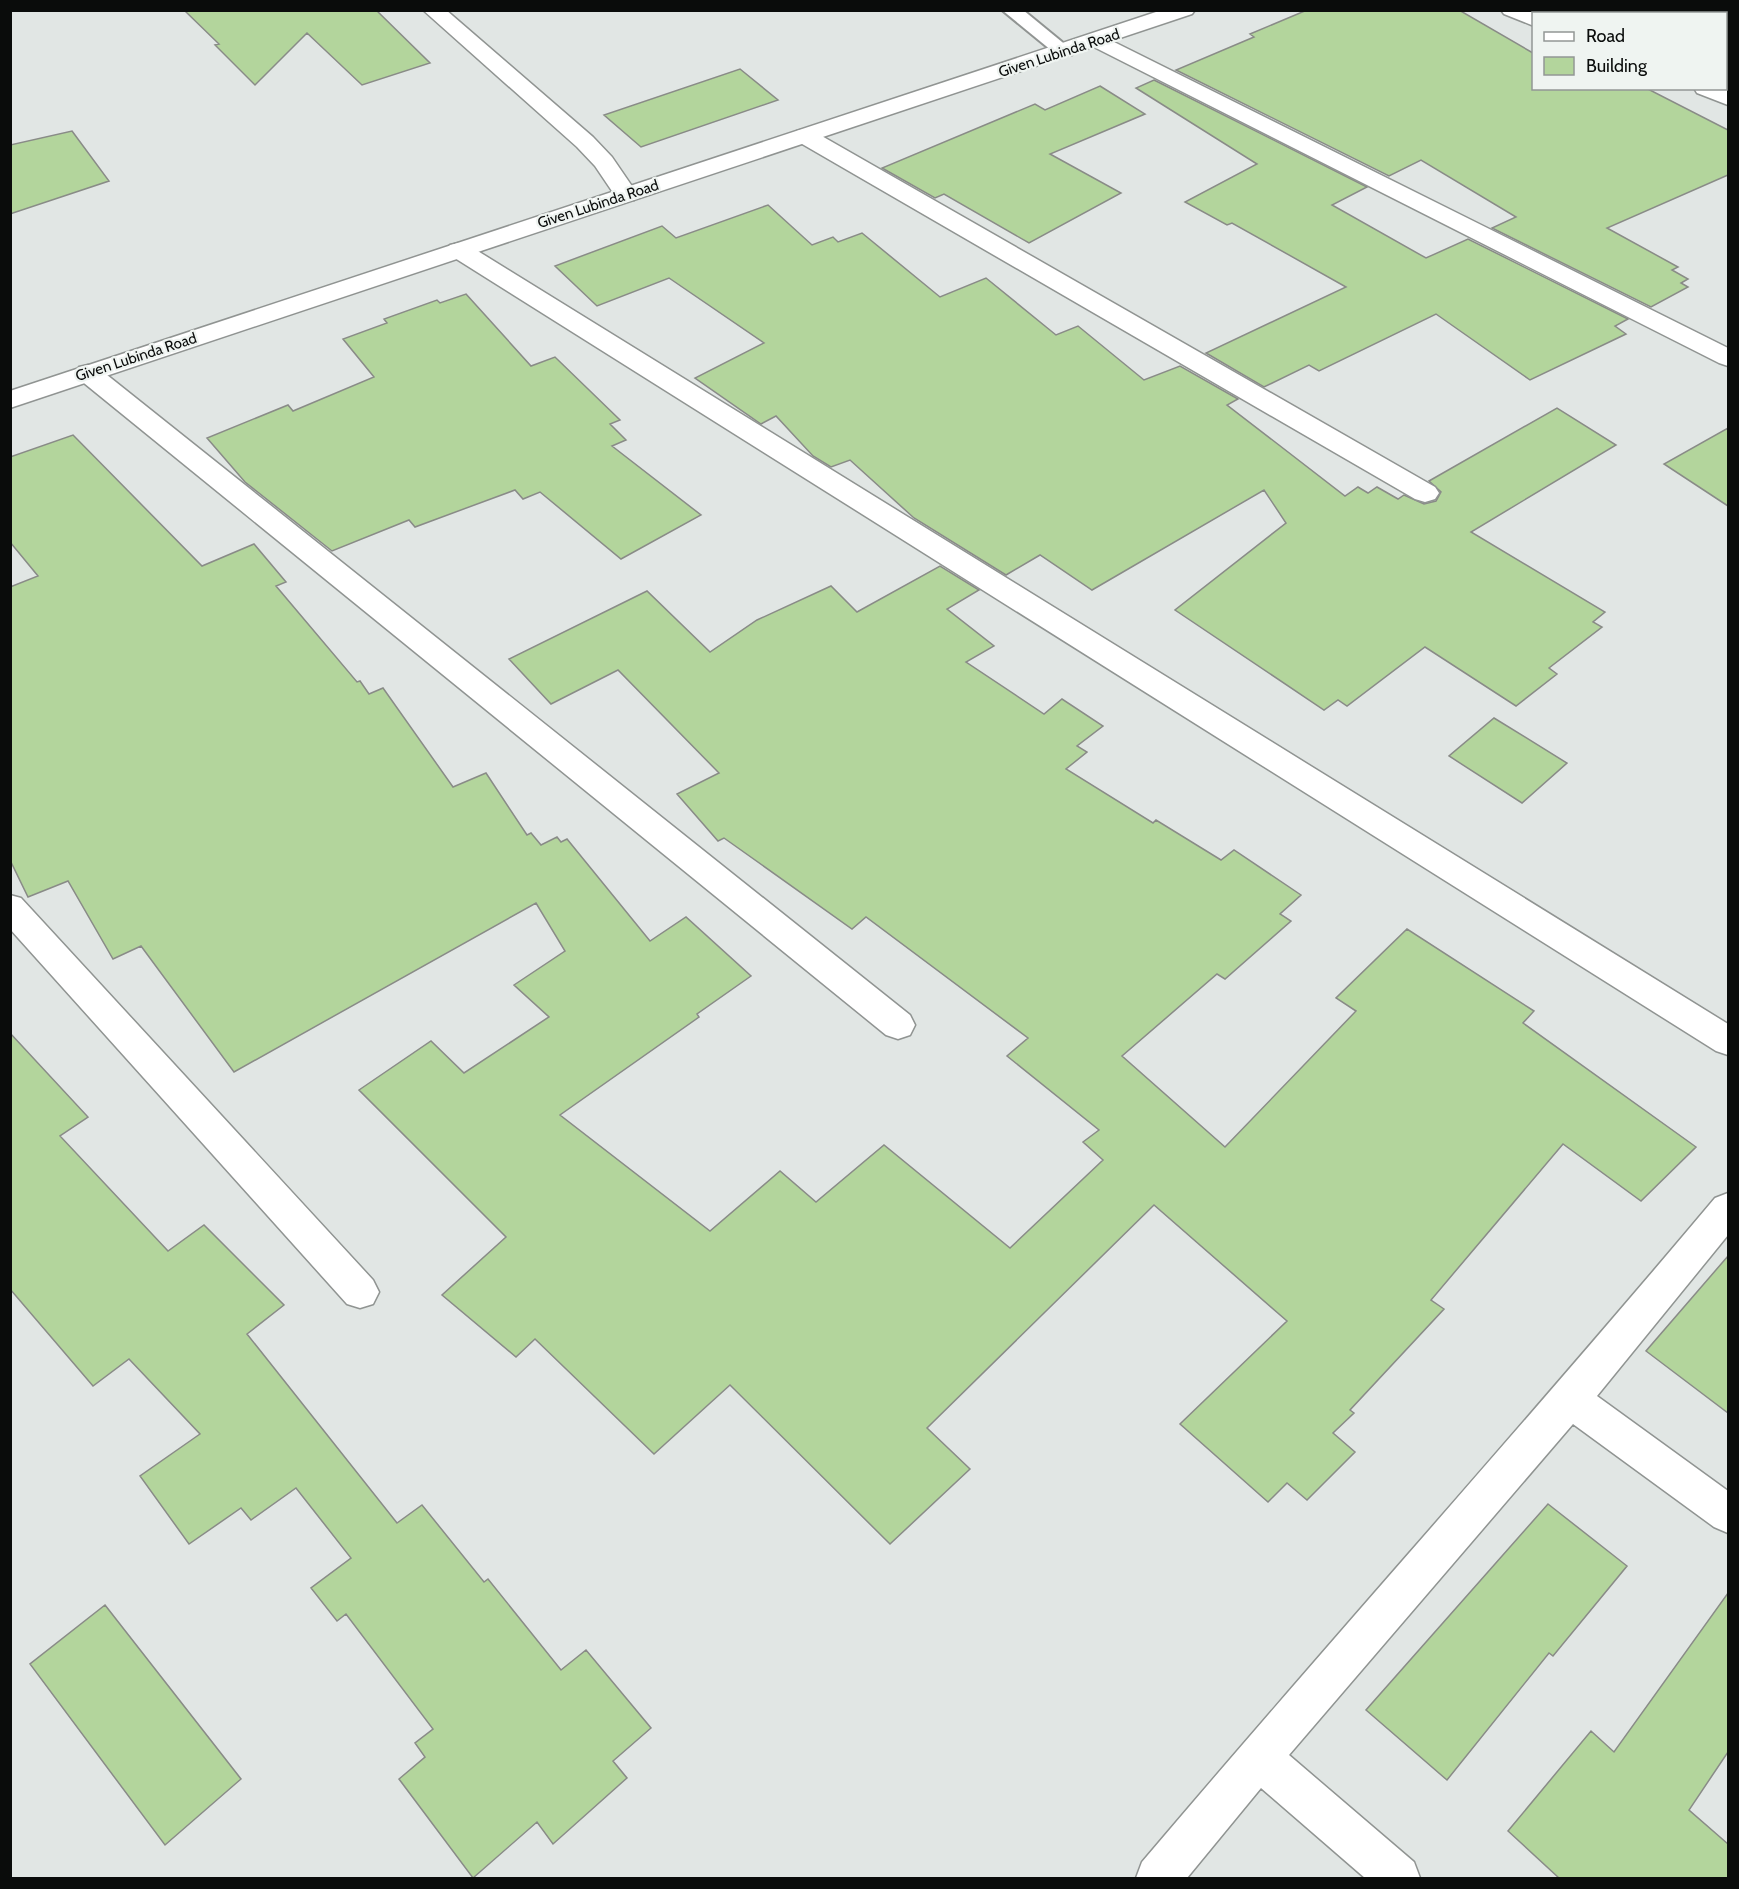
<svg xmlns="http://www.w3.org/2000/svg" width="1739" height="1889" font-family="Cabin,sans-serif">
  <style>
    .building { fill: #b3d59c; stroke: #898b87; stroke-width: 1.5 }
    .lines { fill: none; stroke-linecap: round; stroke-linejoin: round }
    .lane-casing { stroke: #909492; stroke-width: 4 }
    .street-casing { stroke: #909492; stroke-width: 3 }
    .secondary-casing { stroke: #909492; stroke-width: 3 }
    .lane { fill: #fff; fill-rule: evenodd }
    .street { fill: #fff; fill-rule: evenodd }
    .secondary { fill: #fff; fill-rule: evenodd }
    .labels { text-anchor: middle; stroke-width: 4.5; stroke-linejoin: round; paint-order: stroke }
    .far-street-label { font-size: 15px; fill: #0a0c0b; stroke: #eff4f1 }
  </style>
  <rect width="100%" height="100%" fill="#e1e6e4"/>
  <!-- building -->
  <path class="building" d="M184,10h192l54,53 -68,22 -55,-52 -52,52 -40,-40 4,-1z
    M1307,10h152l74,43v35h113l82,42v45l-121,53 71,39 -6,3 16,9 -7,4 7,4 -37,20 -159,-79 24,-11 -95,-57 -32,16 -213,-106 78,-33 -4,-3z
    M1616,10h112v27l-3,1v-24h-104z
    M740,69l38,31 -137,47 -37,-32z
    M1154,80l213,107 -35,18 94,53 42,-19 160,80 -13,7 11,8 -96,46 -94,-66 -117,57 -10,-6 -45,22 -58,-34 140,-66 -114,-64 -5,2 -42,-23 72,-38 -121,-76z
    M1100,86l45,28 -95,40 71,39 -92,50 -85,-49 -9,4 -53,-30 153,-64 10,6z
    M72,131l37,50 -99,33v-69z
    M768,205l44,40 21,-8 5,5 24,-9 78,64 46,-19 70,57 22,-9 66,54 36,-14 58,33 -11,6 118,91 13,-9 10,6 9,-6 21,12 6,-4 20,9 12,-3 5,-9 -12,-11 128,-73 59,37 -145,87 134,80 -12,10 9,5 -53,41 8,6 -41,32 -91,-59 -78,59 -9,-6 -14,10 -149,-100 111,-87 -22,-33 -172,100 -52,-35 -34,20 -92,-57 -64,-58 -19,7 -18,-11 -37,-40 -15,8 -66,-46 69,-35 -95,-65 -72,28 -42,-40 107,-40 14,12z
    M466,294l65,72 24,-9 65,63 -10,4 16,16 -14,6 89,69 -80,44 -81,-67 -17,7 -8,-9 -100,37 -6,-7 -77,31 -87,-69 -38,-44 81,-33 5,6 81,-34 -31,-38 44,-16 -3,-4 53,-19 3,3z
    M1728,428v78l-64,-42z
    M73,435l129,131 52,-22 32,38 -10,4 81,96 3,-1 9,13 14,-6 70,99 33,-14 41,62 4,-2 10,12 16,-8 4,5 6,-3 83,102 36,-24 65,59 -54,38 2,3 -139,98 150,116 70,-60 36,31 68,-57 126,103 93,-88 -20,-18 16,-12 -92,-74 21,-18 -162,-121 -14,12 -128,-91 -6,3 -41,-47 42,-21 -101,-103 -67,34 -42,-45 138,-68 63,61 47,-32 74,-34 26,26 83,-46 39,24 -32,19 47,37 -28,16 78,52 18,-15 41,27 -26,20 10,6 -21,17 87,54 3,-3 65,40 13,-10 67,45 -21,19 11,7 -66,58 -8,-5 -95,82 103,91 131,-136 -20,-13 71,-69 127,82 -11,12 173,124 -55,54 -78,-57 -132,156 13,9 -94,101 4,3 -21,20 22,19 -48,48 -20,-17 -19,19 -88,-78 107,-103 -133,-116 -227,223 43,41 -80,75 -160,-159 -76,69 -119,-115 -19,18 -74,-62 64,-58 -147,-147 72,-49 33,32 85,-56 -35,-32 51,-34 -29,-48 -302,169 -93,-126 -28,13 -45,-78 -40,16 -18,-37v-273l28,-11 -28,-34v-85z
    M1494,718l73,45 -45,40 -73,-47z
    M10,1033l78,84 -28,19 108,115 36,-26 80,80 -37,29 150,189 25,-18 62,77 4,-3 73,91 25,-20 65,78 -38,33 14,17 -74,66 -16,-22 -64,56 -74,-99 26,-22 -10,-14 18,-14 -87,-115 -9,7 -26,-33 40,-30 -55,-70 -45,32 -10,-12 -52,36 -49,-68 60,-42 -71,-75 -36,27 -83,-97z
    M1728,1256v157l-82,-62z
    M1548,1504l79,62 -74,90 -4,-3 -102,127 -81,-70z
    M1728,1593v159l-39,58 39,34v34h-169l-51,-47 83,-100 23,21z
    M105,1605l136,174 -76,66 -135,-181z"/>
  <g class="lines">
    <defs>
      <path id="lane" d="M1002,10h21l50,41 -2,4h-14z"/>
      <path id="street" d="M423,10h23l147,127 19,20 26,38 -4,5h-16l-23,-34 -18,-19z
        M1501,10h29l7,4h-3v12l-30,-12z
        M1098,34l630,314v18l-9,-3 -629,-318 -3,-5 3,-5z
        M1694,88l34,2v15l-31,-12z
        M805,129l8,2 622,356 4,6 -4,6 -10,3 -10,-3 -618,-358 -3,-5 3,-5z
        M459,243l9,2 1260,779v31l-12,-4 -1266,-796 -3,-5 3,-5z
        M88,365l9,2 813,648 5,10 -5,10 -12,4 -12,-4 -807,-656 -4,-6 4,-6z
        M10,895l11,3 352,382 6,12 -6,12 -13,4 -13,-4 -337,-375z
        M1728,1193v42l-131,161 131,95v42l-14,-6 -141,-103 -284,331 125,107 6,16h-55l-104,-90 -74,90h-51l6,-16c189,-223 385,-440 573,-664z"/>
      <path id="secondary" d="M1162,10h33l-3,4 -1182,394v-17z"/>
    </defs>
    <!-- lane casing -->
    <use href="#lane" class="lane-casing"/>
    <!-- street casing -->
    <use href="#street" class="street-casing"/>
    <!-- secondary casing -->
    <use href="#secondary" class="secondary-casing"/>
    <!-- lane -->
    <use href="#lane" class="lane"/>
    <!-- street -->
    <use href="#street" class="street"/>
    <!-- secondary -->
    <use href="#secondary" class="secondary"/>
  </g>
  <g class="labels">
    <!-- far-street labels -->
    <g class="far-street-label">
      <text transform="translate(1059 53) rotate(-18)" y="5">Given Lubinda Road</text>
      <text transform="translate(598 204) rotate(-18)" y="5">Given Lubinda Road</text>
      <text transform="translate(136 357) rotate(-18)" y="5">Given Lubinda Road</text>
    </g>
  </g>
  <!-- border -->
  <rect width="1739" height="1889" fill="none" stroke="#0a0c0b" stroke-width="24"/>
  <!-- legend -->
  <rect x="1532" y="12" width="195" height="78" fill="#eff4f1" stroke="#939795" stroke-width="1.5"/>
  <rect x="1544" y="32" width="30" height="9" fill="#ffffff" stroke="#939795" stroke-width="1.5"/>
  <text x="1586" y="42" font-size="18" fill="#0a0c0b">Road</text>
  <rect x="1544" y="57" width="30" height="18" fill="#b3d59c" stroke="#939795" stroke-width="1.5"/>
  <text x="1586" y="72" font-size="18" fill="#0a0c0b">Building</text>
</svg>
